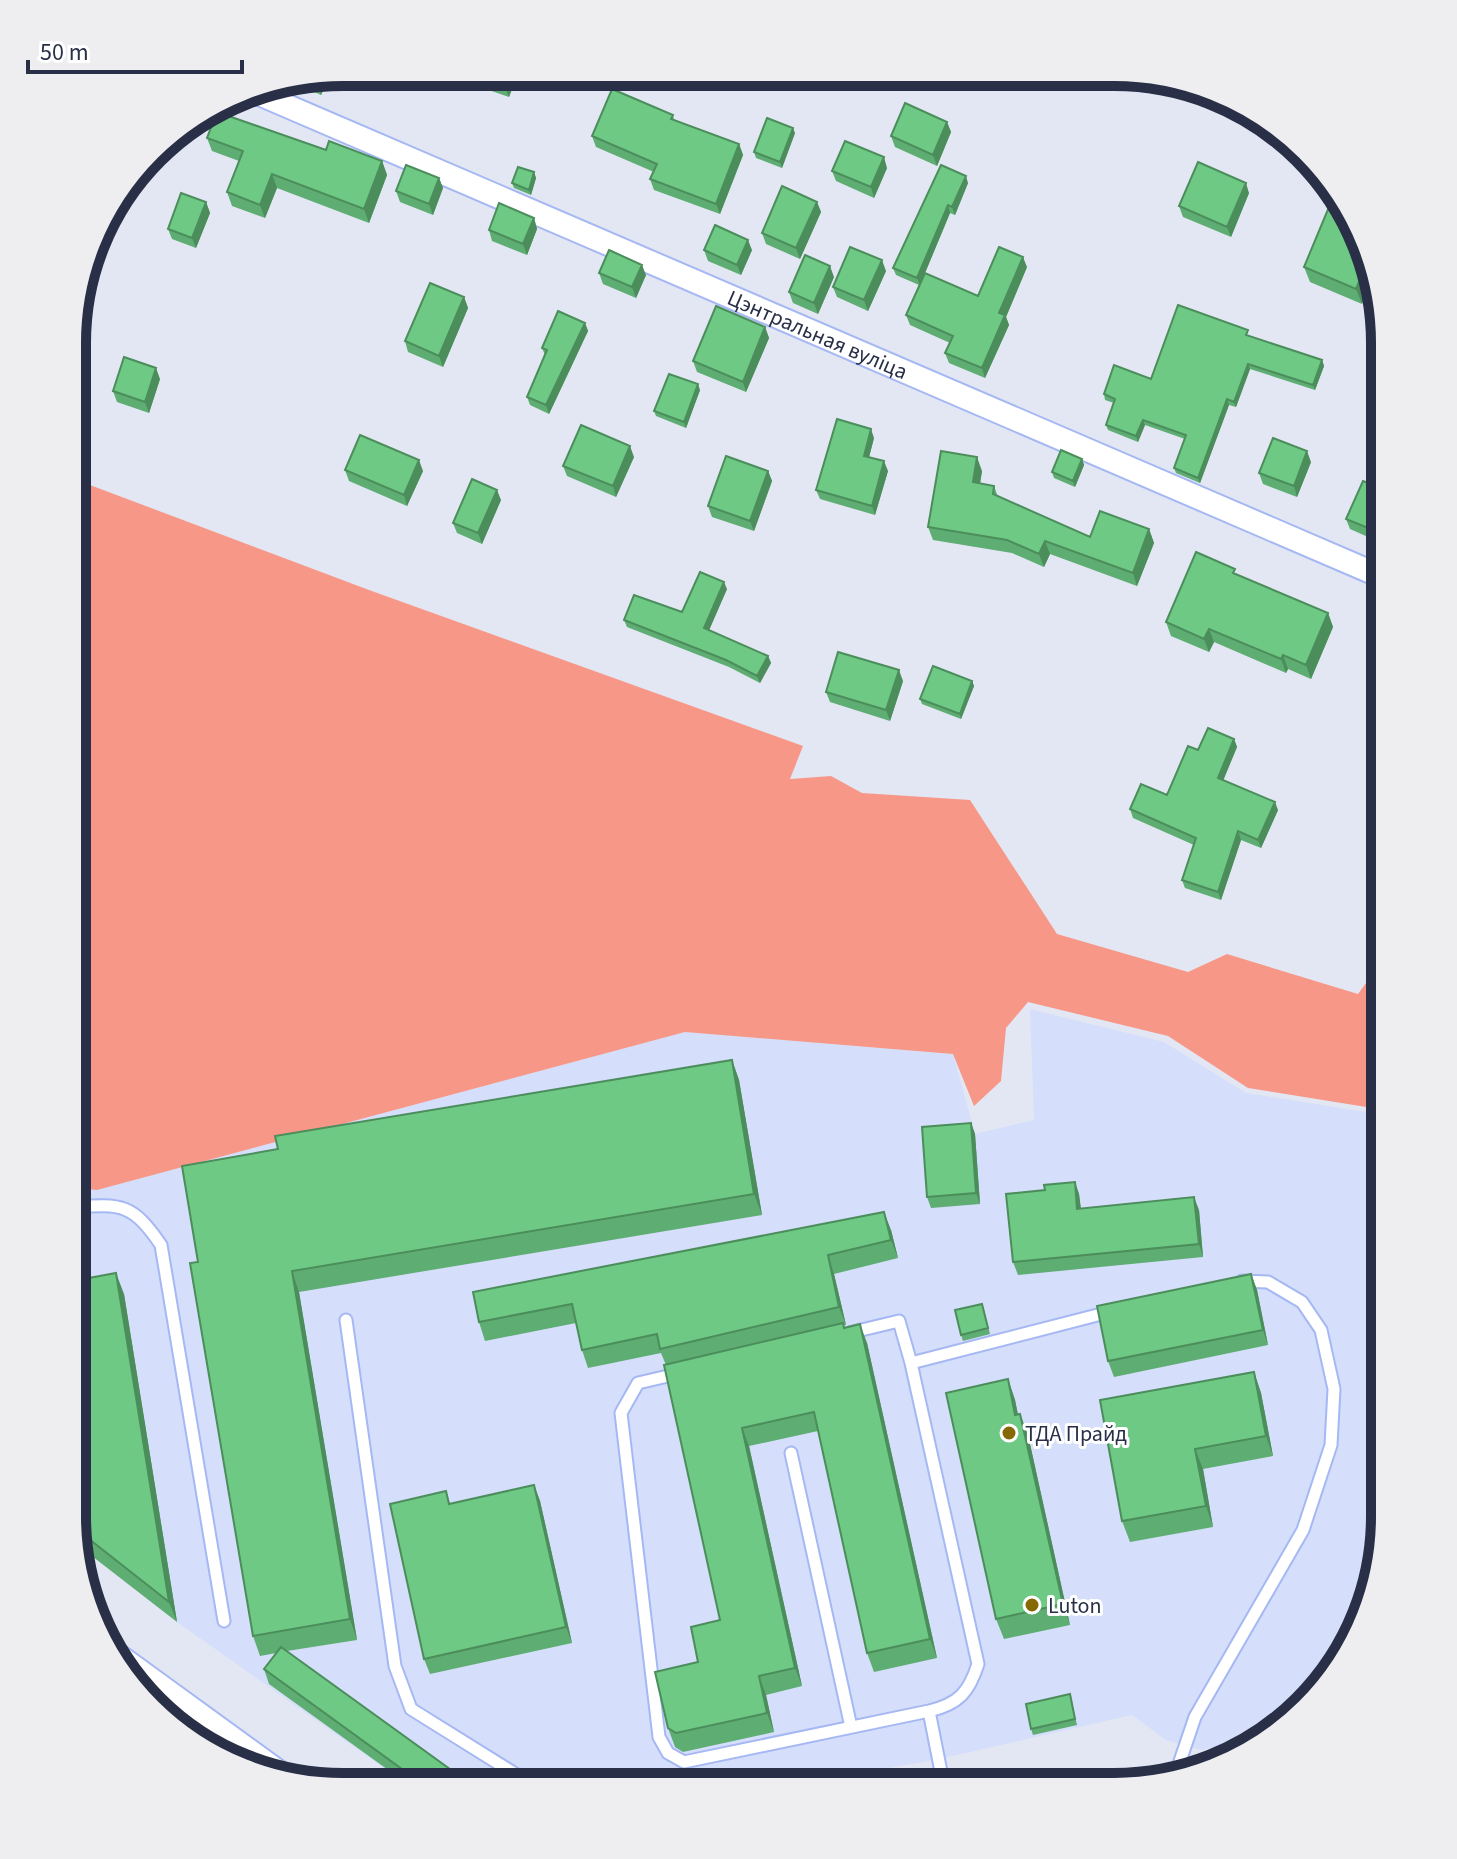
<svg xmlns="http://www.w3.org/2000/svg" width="1457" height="1859" font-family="'Source Sans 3',sans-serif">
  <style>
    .built { fill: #d5defa }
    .green { fill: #f79787 }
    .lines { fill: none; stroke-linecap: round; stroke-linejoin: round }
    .service-casing { stroke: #a5b8f3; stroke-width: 15 }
    .minor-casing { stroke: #a5b8f3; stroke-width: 26 }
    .service { stroke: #fff; stroke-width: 11 }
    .minor { stroke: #fff; stroke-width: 22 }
    .wall { fill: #5ead72 }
    .shaded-wall { fill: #4c8d5c }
    .building { fill: #6dc984; stroke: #4c8d5c; stroke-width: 2 }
    .poi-dot { fill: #856904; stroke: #fff; stroke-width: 3 }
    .labels { text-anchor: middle; stroke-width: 6; stroke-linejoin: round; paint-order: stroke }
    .street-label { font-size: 22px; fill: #282f47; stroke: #fff }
    .poi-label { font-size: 22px; fill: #282f47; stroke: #fff; text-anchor: start }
    .rim { fill: none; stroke: #282f47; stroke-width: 10 }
  </style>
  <rect width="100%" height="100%" fill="#e3e7f3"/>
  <!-- built -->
  <path class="built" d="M1030,1009l134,33 82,51 139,22 -1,419 -45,133 -80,70 -58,13 -35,-10 -34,-25 -193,44 -153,27 -378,-1 -231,-163 -98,-76 -7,-30 1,-328 24,2 588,-158 268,22 22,80 59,-14z"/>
  <!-- green -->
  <path class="green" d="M74,479l295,111 434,156 -13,33 41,-3 31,17 108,7 87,134 131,38 39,-18 131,40 27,-37v153l-137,-22 -80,-52 -140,-34 -22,26 -5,53 -27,25 -21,-52 -268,-22 -588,158 -24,-2z"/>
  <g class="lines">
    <defs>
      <path id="service" d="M73,1207c49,-3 59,-4 88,38l63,376
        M346,1320l49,346 16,43 114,71 3,5
        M849,1333l50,-12 12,42
        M681,1373l-43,10 -17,30 38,324 9,16 16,9 245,-51
        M791,1453l60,274
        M1176,1773l19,-56 108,-187 28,-85 3,-56 -13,-59 -19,-28 -34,-20 -26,-1
        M944,1787l-15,-76c30,-7 40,-19 49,-47l-67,-301 202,-52"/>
      <g id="minor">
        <path id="s1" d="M250,90l1135,488"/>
        <path d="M115,1653l168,122"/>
      </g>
    </defs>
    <!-- service casing -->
    <use href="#service" class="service-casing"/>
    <!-- minor casing -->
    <use href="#minor" class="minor-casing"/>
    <!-- service -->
    <use href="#service" class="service"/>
    <!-- minor -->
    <use href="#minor" class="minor"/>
  </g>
  <!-- wall -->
  <path class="wall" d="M481,72l37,1 -9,24 -26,-9 -4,-10z
    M336,73l-4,11 -5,-2 -6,13 -29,-13 -1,-1z
    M922,74h27l-5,11 -21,-9z
    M673,115l1,5 65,24 4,11 -23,59 -66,-24 -4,-11 4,-7 -58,-25 -4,-11z
    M947,122l4,10 -14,34 -42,-19 -4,-11z
    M795,133l-13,35 -26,-10 -2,-6z
    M207,138l119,12 56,11 5,14 -18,48 -92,-35 -12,30 -33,-12 -5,-14 12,-31 -27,-10z
    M941,165l27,18 -13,32 -5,-2 -25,60 53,23 49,-29 -21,50 3,8 -24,53 -36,-15 -4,-10 5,-10 -40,-18 -4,-10 13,-30 -23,-10 -3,-7z
    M887,168l-13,30 -38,-17 -4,-10z
    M534,172l2,6 -5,17 -17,-7 -2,-5z
    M439,178l4,10 -10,27 -33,-13 -4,-11z
    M1249,193l-18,44 -48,-20 -4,-11z
    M1334,195l28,109 -52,-22 -6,-15z
    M206,202l4,11 -14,35 -24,-9 -4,-10z
    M817,202l4,10 -21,47 -34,-15 -4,-11z
    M534,218l3,11 -10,26 -35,-14 -3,-11z
    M704,250h48l-11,25 -33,-14z
    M886,271l-18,40 -31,-14 -4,-10z
    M599,273l47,2 -10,23 -33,-14z
    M834,277l-16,37 -25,-11 -4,-11z
    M464,297l4,11 -25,59 -35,-15 -3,-11z
    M585,323l3,8 -39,83 -19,-9 -3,-8 18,-42 -3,-7z
    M765,327l4,11 -23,54 -49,-20 -4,-11z
    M1249,336l73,24 2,6 -9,24 -65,-21 -14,38 -7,-2 -29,78 -24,-10 -2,-5 11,-29 -40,-14 -7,17 -30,-12 -2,-5 8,-22 -9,-3 -1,-6 47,-15z
    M160,379l-11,34 -32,-11 -4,-11z
    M700,390l-14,38 -30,-12 -2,-5z
    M874,438l-5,19 19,14 -13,44 -55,-16 -4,-9z
    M634,457l-18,40 -49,-21 -4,-10z
    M1082,459l2,6 -9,22 -21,-9 -2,-6z
    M1311,462l-14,35 -34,-13 -4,-11z
    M345,470l78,1 -16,35 -58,-25z
    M768,471l4,10 -18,50 -42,-14 -4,-11z
    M982,471l-2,12 14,3 4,11 92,40 59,-8 5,14 -17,43 -87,-32 -6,13 -32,-14 -79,-13 -5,-13z
    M1385,490v32l-8,19 -27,-12 -4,-10z
    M501,500l-19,44 -25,-11 -4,-10z
    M1237,574l91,39 5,14 -22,52 -23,-10 -2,4 -72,-31 -5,10 -38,-16 -5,-14z
    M727,589l-18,41 59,26 3,7 -11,20 -31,-16 -102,-40 -3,-7 58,-8z
    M903,681l-13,40 -60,-19 -4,-10z
    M972,681l2,5 -13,33 -39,-15 -2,-5z
    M1234,739l3,8 -14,33 55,30 -17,38 -20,-8 -20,60 -36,-12 -3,-8 12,-35 -61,-27 -3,-9 37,-14 31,-45z
    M732,1060l7,20 23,135 -463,77 58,348 -70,11 185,134h-63l-140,-101 -5,-15 12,-16 -16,3 -7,-20 -55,-374 80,-113z
    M971,1123l4,11 5,70 -49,4 -4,-11z
    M1075,1182l4,12 2,14 118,2 4,47 -185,18 -5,-13 32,-72z
    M891,1230l7,28 -64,16 12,51h-2v3l23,15 70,315 -63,14 -7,-19 -49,-222 -69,15 53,240 -36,9 8,37 -91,20 -8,-5 -7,-19 30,-66 22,-42 -54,-255 -5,-12 -73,15 -6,-18 -6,-27 -91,18 -6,-19z
    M1251,1274l6,16 11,55 -154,32 -6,-16z
    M124,1294l53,328 -98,-76 -7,-30z
    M984,1310l6,24 -27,7 -2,-6z
    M1254,1372l7,21 12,63 -70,13 10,58 -83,15 -8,-21z
    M1008,1379l7,21 3,14h2l8,21 42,190 -66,14 -8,-20z
    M534,1485l6,16 32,142 -142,31 -6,-15 22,-168 4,13z
    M1070,1694l7,31 -44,10 -2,-6z"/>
  <!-- shaded-wall -->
  <path class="shaded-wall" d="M510,72l8,1 -9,24 -4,-10z
    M336,73l-4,11 -3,-9z
    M940,74h9l-5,11z
    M322,75h2l3,7 -6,13 -3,-9z
    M947,122l4,10 -14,34 -4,-11z
    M793,128l2,5 -13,35 -2,-6z
    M739,144l4,11 -23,59 -4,-10z
    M884,157l3,11 -13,30 -3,-11z
    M382,161l5,14 -18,48 -5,-14z
    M534,172l2,6 -5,17 -2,-5z
    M272,174l5,14 -12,30 -5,-13z
    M966,176l2,7 -13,32 -3,-8z
    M439,178l4,10 -10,27 -4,-11z
    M1246,183l3,10 -18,44 -4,-10z
    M206,202l4,11 -14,35 -4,-10z
    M817,202l4,10 -21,47 -4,-11z
    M948,205l2,8 -30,72 -3,-7z
    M534,218l3,11 -10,26 -4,-11z
    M748,240l4,10 -11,25 -4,-10z
    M1023,257l4,10 -21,50 3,8 -24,53 -3,-10 17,-55z
    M882,260l4,11 -18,40 -4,-11z
    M1366,264l5,19 -9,21 -6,-15z
    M642,265l4,10 -10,23 -4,-11z
    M830,266l4,11 -16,37 -4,-11z
    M464,297l4,11 -25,59 -4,-11z
    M585,323l3,8 -39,83 -3,-9z
    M765,327l4,11 -23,54 -3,-10z
    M1322,360l2,6 -9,24 -2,-5z
    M1248,364l2,5 -14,38 -2,-5z
    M156,368l4,11 -11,34 -4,-11z
    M698,384l2,6 -14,38 -2,-6z
    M1227,399l2,6 -29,78 -2,-5z
    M1143,420l2,5 -7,17 -2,-6z
    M871,429l3,9 -7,27 -3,-9z
    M630,446l4,11 -18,40 -3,-11z
    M1307,451l4,11 -14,35 -3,-11z
    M977,457l5,14 -4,25 -5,-14z
    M1082,459l2,6 -9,22 -2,-6z
    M419,460l4,11 -16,35 -3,-11z
    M884,461l4,10 -13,44 -3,-9z
    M768,471l4,10 -18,50 -4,-10z
    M497,490l4,10 -19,44 -4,-11z
    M1385,502v20l-8,19 -4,-11z
    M1149,529l5,14 -17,43 -4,-13z
    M1045,541l5,13 -6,13 -5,-13z
    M724,582l3,7 -20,46 -3,-7z
    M1328,613l5,14 -22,52 -5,-14z
    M1209,629l5,13 -5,10 -5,-13z
    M1283,655l5,14 -2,4 -5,-14z
    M768,656l3,7 -11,20 -3,-7z
    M899,670l4,11 -13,40 -4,-11z
    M972,681l2,5 -13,33 -1,-5z
    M1234,739l3,8 -16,39 -3,-8z
    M1275,802l3,8 -17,38 -3,-8z
    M1238,831l3,9 -20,60 -3,-8z
    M732,1060l7,20 23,135 -8,-21z
    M971,1123l4,11 5,70 -4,-11z
    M1075,1182l4,12 3,27 -5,-12z
    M1194,1197l5,13 4,47 -4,-13z
    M884,1212l7,18 7,28 -7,-18z
    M828,1255l6,19 12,51 -7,-18z
    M292,1271l7,21 58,348 -7,-21z
    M116,1273l8,21 53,328 -8,-20z
    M1251,1274l6,16 11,55 -5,-15z
    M860,1324l7,19 70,315 -7,-19z
    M1254,1372l7,21 12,63 -7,-20z
    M1008,1379l7,21 7,36 -7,-21z
    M1020,1414l8,21 42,190 -7,-21z
    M742,1428l7,18 53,240 -7,-18z
    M1195,1449l8,20 10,58 -7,-21z
    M534,1485l6,16 32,142 -6,-16z
    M759,1676l7,19 8,37 -7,-19z"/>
  <!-- building -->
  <path class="building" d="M481,72h29l-5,15 -26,-9z
    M322,75l-4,11 -16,-7z
    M612,89l61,26 -2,4 68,25 -23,60 -66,-25 7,-15 -65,-28z
    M905,103l42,19 -14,33 -42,-19z
    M217,112l109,38 3,-9 53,20 -18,48 -92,-35 -12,31 -33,-13 16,-41 -36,-13z
    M767,118l26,10 -13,34 -26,-10z
    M845,141l39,16 -13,30 -39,-16z
    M1198,162l48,21 -19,44 -48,-21z
    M406,165l33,13 -10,26 -33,-13z
    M941,165l25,11 -14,31 -4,-2 -31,73 -24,-10z
    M518,167l16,5 -5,18 -17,-7z
    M782,186l35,16 -21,46 -34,-15z
    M181,193l25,9 -14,36 -24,-9z
    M1334,195l23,28 9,41 -10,25 -52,-22z
    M499,203l35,15 -11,26 -34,-14z
    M715,225l33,15 -11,25 -33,-15z
    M850,247l32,13 -18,40 -31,-13z
    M999,247l24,10 -24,56 6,2 -23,53 -37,-15 8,-17 -47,-21 19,-42 53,23z
    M609,250l33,15 -10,22 -33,-14z
    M805,255l25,11 -16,37 -25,-11z
    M430,283l34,14 -25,59 -34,-15z
    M1178,305l70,25 -2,5 76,25 -9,25 -65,-21 -14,38 -7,-3 -29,79 -24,-10 12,-33 -43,-15 -7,16 -30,-11 9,-26 -11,-5 10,-29 37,14z
    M716,306l49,21 -22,55 -50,-21z
    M558,311l27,12 -39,82 -19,-8 20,-47 -5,-2z
    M124,357l32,11 -11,34 -32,-11z
    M669,374l29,10 -14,38 -30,-11z
    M837,419l34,10 -7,27 20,5 -12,45 -56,-16z
    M581,425l49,21 -17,40 -50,-20z
    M360,435l59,25 -15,35 -59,-25z
    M1273,438l34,13 -13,35 -35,-13z
    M1061,450l21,9 -9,22 -21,-9z
    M941,451l36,6 -4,25 21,4 -1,8 97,43 10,-26 49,18 -16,44 -88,-32 -6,13 -32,-14 -79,-13z
    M726,456l42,15 -18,50 -42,-15z
    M472,479l25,11 -19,43 -25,-10z
    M1363,481l22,9v12l-12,28 -27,-11z
    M1196,552l39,17 -2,4 95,40 -22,52 -23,-10 -2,4 -72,-30 -5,10 -38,-17z
    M700,572l24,10 -20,46 64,28 -11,20 -31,-16 -102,-40 10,-25 48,17z
    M838,652l61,18 -13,40 -60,-18z
    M933,666l39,15 -12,33 -40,-15z
    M1208,728l26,11 -16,39 57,24 -17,38 -20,-9 -20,61 -36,-12 14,-42 -66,-29 11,-25 26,11 21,-49 10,4z
    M732,1060l22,134 -462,77 58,348 -97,17 -63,-373 8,-1 -16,-96 96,-17 -3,-13z
    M971,1123l5,70 -49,4 -5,-70z
    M1075,1182l2,27 117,-12 5,47 -186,18 -7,-68 39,-4 -1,-5z
    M884,1212l7,28 -63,15 11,52 -179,42 -3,-15 -75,16 -10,-46 -93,18 -6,-30z
    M116,1273l53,329 -94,-74 -3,-12v-235z
    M1251,1274l12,56 -155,31 -11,-55z
    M982,1304l6,24 -27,7 -6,-25z
    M843,1323l1,5 16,-4 70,315 -63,14 -53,-241 -72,16 53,240 -36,8 8,37 -91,20 -8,-5 -13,-56 43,-10 -7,-35 29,-7 -56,-255z
    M1254,1372l12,64 -71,13 11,57 -84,15 -22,-121z
    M1008,1379l7,36 5,-1 43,190 -67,15 -50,-226z
    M534,1485l32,142 -142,32 -34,-155 56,-13 3,13z
    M281,1647l191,138h-48l-160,-116z
    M1070,1694l5,25 -44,10 -5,-25z"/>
  <!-- markers -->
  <g class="poi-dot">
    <circle cx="1009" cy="1433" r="8"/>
    <circle cx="1032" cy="1605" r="8"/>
  </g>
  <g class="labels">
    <!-- street labels -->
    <g class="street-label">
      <text dy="8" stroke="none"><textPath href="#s1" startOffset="618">Цэнтральная вуліца</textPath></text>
    </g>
    <!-- poi labels -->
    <g class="poi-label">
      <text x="1025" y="1441">ТДА Прайд</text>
      <text x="1048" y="1613">Luton</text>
    </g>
  </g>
  <!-- crop -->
  <path d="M0 0H1457V1859H0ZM343 86H1114A257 257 0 0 1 1371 343V1516A257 257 0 0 1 1114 1773H343A257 257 0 0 1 86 1516V343A257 257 0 0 1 343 86Z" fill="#eeeef0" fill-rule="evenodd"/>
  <path class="rim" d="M343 86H1114A257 257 0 0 1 1371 343V1516A257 257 0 0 1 1114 1773H343A257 257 0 0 1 86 1516V343A257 257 0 0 1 343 86Z"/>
  <!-- scale -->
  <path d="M28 60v12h214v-12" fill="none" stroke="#282f47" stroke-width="4"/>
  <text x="40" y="60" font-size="24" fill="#282f47" stroke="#ffffff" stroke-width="6" paint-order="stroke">50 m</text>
</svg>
